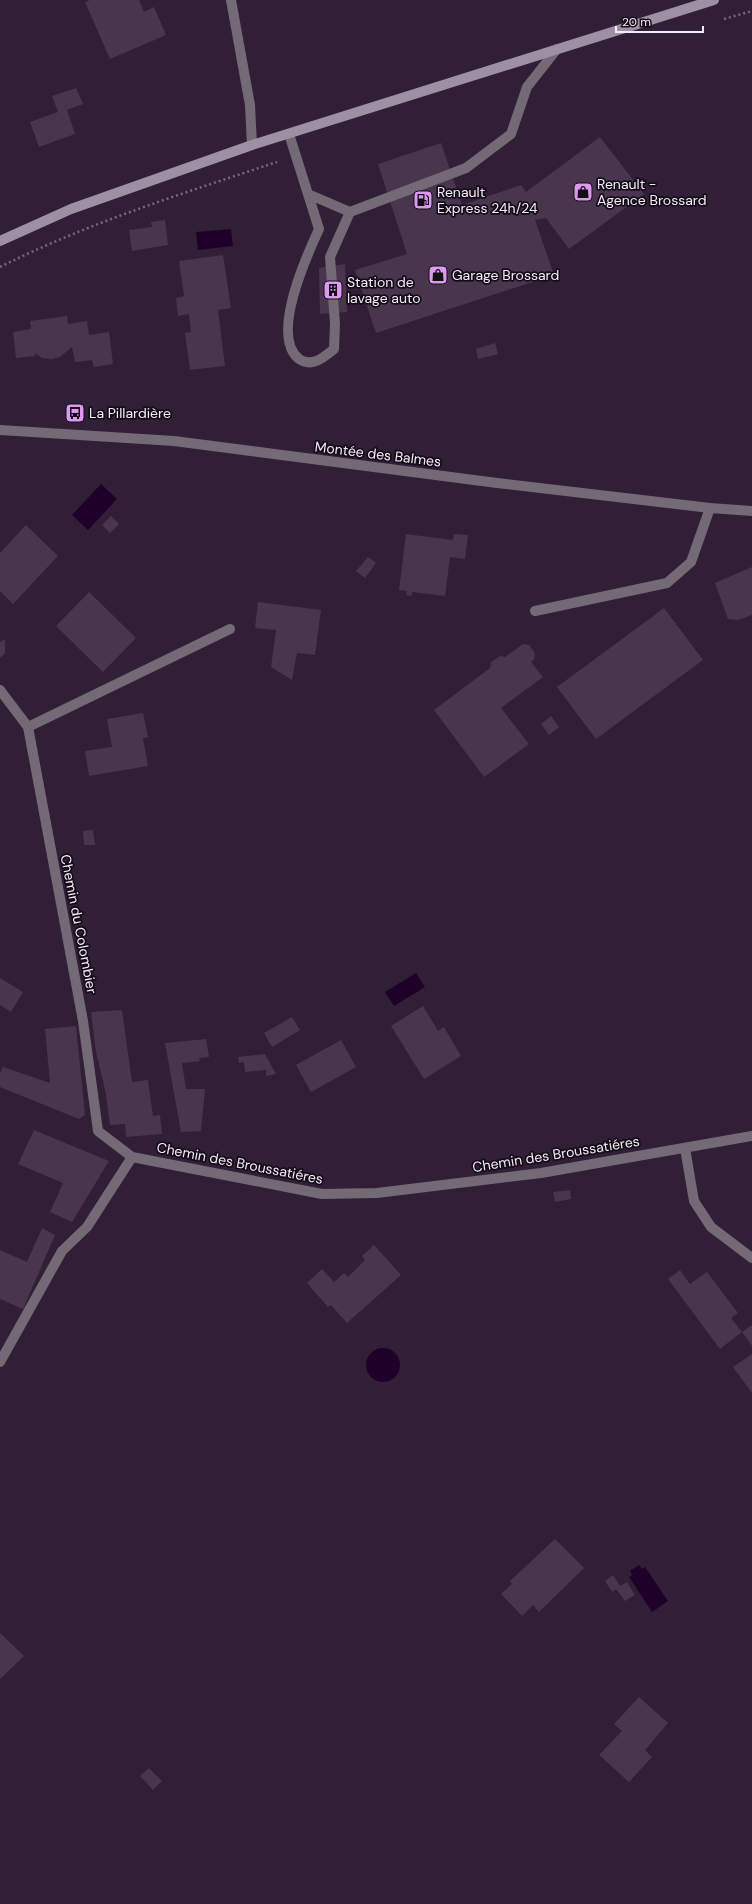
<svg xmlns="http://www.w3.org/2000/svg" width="752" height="1904" font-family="'DM Sans',sans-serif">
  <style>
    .water { fill: #1f0029 }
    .building { fill: #49364e }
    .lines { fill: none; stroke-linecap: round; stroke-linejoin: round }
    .path { stroke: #78697d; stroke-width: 2.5; stroke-dasharray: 2 3; stroke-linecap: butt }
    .service { stroke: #736a76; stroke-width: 10 }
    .minor { stroke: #736a76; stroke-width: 10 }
    .secondary { stroke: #9e90a2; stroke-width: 10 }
    .labels { text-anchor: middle; stroke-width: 3.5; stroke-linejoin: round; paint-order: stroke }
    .poi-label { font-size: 14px; fill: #f6ebfa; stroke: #140c16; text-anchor: start }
    .street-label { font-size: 14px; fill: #f6ebfa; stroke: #140c16 }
  </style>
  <rect width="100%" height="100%" fill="#301f36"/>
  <!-- water -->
  <path class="water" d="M231,229l2,17 -35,4 -2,-18z
    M101,484l16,15 -29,31 -16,-15z
    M416,973l9,14 -31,19 -9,-14z
    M366 1365a17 17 0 1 1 34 0a17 17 0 1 1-34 0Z
    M639,1565l3,4 3,-2 23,34 -16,11 -23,-35 3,-2 -2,-4z"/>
  <!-- building -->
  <path class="building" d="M90,0h49l5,12 10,-5 12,28 -56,24 -25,-57z
    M76,88l7,16 -16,6 8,24 -36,13 -9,-25 28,-10 -6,-16z
    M600,137l44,57 -75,55 -23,-31 -11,2 19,55 -178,58 -21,-63 52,-16 -29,-90 63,-21 21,62 59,-20 5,7z
    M165,220l3,25 -36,6 -3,-21 23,-3 -1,-5z
    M223,255l8,53 -13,2 7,56 -35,4 -5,-37 6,-1 -2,-18 -11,2 -2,-18 8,-2 -5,-35z
    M345,264l2,48 -27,2 -1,-46z
    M67,316l1,8 19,-3 2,14 20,-3 4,32 -19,3 -2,-7 -17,2 -3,-15 -12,10 -8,2 -10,-1 -7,-5v3l-19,2 -3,-26 18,-3 -1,-8z
    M495,343l3,11 -20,5 -2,-10z
    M111,516l8,8 -9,9 -8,-8z
    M26,525l32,31 -45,48 -13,-13v-38z
    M406,534l47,6 1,-6 14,1 -3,24 -15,-2 -5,39 -33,-4v4l-6,-1 1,-4 -8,-1z
    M368,557l8,6 -11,15 -9,-7z
    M752,567v48l-14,5 -10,-1 -13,-36z
    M89,592l47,46 -33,34 -47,-46z
    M258,602l63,8 -6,45 -18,-2 -5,27 -21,-13 5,-37 -21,-2z
    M664,608l39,52 -107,79 -39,-52z
    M5,639v14l-5,5v-16z
    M523,644l6,1 6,8 -1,6 -3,3 12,15 -42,31 28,36 -45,33 -50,-67 56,-42 1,-6 9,-6 5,1z
    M143,713l5,24 -5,1 5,28 -59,10 -4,-25 27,-4 -5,-28z
    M551,716l8,11 -10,8 -8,-11z
    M93,830l2,15h-11l-1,-14z
    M0,978l23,14 -12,20 -11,-7z
    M423,1006l15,25 6,-4 17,29 -37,23 -33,-53z
    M122,1010l10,72 16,-2 5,36 7,-1 2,19 -36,3 -1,-13 -15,1 -4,-31 -10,-42 -5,-40z
    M292,1017l8,13 -28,17 -8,-14z
    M76,1026l9,89 -6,4 -79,-32v-14l3,-6 47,16 -5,-54z
    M206,1039l3,18 -10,1 1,3 -18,2 4,26h19l-4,42 -20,1 -16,-89z
    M341,1040l15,27 -45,25 -15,-27z
    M265,1054l11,20 -10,2v-6l-21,2 -1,-10 -5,1 -1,-6z
    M34,1130l75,31 -37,61 -22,-10 13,-29 -45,-19z
    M570,1190l1,9 -16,3 -2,-10z
    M42,1228l13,7 -32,74 -23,-10v-49l27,12z
    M374,1245l27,30 -54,48 -16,-18 -3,2 -21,-24 15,-14 12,13 10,-9 4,4 17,-17 -3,-4z
    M680,1270l10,14 17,-12 31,41 -7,5 11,14 -22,17 -52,-70z
    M752,1325v21l-10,-14z
    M752,1354v39l-19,-26z
    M555,1539l29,29 -45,44 -6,-7 -11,11 -21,-22 11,-10 -2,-3z
    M613,1575l7,11 7,-4 8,13 -10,6 -9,-12 -4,3 -7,-11z
    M0,1633l24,23 -24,23z
    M639,1697l29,26 -23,27 7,7 -23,25 -30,-27 23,-24 -8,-7z
    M149,1768l13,13 -9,9 -13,-14z"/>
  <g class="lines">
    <!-- path -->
    <path class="path" d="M724,19l28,-8
      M0,267c88,-44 184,-74 277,-105"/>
    <!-- service -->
    <path class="service" d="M289,134l30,95c-12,26 -49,107 -20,130 13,9 25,-2 35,-10l1,-25 -5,-67 20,-45 116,-44 45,-34 16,-47 30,-38
      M308,194l42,18
      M535,611l132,-28 24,-21 19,-54
      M28,727l202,-98"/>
    <!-- minor -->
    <path class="minor" d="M231,0l19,105 2,40
      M0,430l174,11 323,42 213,25 42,3
      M0,690l28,37 55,294 15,110 34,26 190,37 55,-1 164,-20 211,-37
      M685,1148l9,53 17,26 41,31
      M0,1362l62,-111 25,-24 45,-70"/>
    <!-- secondary -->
    <path class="secondary" d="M0,241l71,-32 181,-64 462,-145"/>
  </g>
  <!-- icons -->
  <defs>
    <symbol id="shop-square" viewBox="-11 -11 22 22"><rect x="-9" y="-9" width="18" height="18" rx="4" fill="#de98f3" stroke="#140c16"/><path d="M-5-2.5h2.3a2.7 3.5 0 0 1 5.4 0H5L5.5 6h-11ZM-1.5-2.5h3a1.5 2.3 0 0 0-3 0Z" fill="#111"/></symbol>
    <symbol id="fuel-square" viewBox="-11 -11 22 22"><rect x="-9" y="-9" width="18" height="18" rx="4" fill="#de98f3" stroke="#140c16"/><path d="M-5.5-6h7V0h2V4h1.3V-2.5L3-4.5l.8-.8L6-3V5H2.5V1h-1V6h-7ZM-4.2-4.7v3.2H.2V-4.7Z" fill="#111"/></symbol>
    <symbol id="building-square" viewBox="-11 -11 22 22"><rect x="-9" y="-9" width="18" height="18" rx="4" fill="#de98f3" stroke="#140c16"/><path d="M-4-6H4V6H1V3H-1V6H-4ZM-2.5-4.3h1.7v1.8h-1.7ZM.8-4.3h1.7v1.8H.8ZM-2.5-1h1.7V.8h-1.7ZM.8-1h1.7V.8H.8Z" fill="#111"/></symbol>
    <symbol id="bus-square" viewBox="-11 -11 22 22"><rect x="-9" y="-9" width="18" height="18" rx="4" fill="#de98f3" stroke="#140c16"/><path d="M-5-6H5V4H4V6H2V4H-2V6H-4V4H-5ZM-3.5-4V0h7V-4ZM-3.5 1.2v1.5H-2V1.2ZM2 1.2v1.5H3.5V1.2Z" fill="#111"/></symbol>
  </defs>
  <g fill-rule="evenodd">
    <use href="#shop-square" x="572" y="181" width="22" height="22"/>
    <use href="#fuel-square" x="412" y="189" width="22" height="22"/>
    <use href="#shop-square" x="427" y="264" width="22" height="22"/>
    <use href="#building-square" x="322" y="279" width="22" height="22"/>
    <use href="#bus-square" x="64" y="402" width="22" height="22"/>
  </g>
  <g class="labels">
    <!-- poi labels -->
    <g class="poi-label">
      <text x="597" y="189">Renault -<tspan x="597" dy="16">Agence Brossard</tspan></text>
      <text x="437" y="197">Renault<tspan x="437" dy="16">Express 24h/24</tspan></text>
      <text x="452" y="280">Garage Brossard</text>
      <text x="347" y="287">Station de<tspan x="347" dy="16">lavage auto</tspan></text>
      <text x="89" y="418">La Pillardière</text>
    </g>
    <!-- street labels -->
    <g class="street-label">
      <text transform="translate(378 454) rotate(7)" y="5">Montée des Balmes</text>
      <text transform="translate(79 924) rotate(79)" y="5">Chemin du Colombier</text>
      <text transform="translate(556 1154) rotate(-9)" y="5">Chemin des Broussatiéres</text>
      <text transform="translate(240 1163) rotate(11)" y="5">Chemin des Broussatiéres</text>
    </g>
  </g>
  <!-- scale -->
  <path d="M616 26v6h87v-6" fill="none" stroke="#f6ebfa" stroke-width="2"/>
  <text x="622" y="26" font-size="12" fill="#f6ebfa" stroke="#140c16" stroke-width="3" paint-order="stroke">20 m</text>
</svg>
